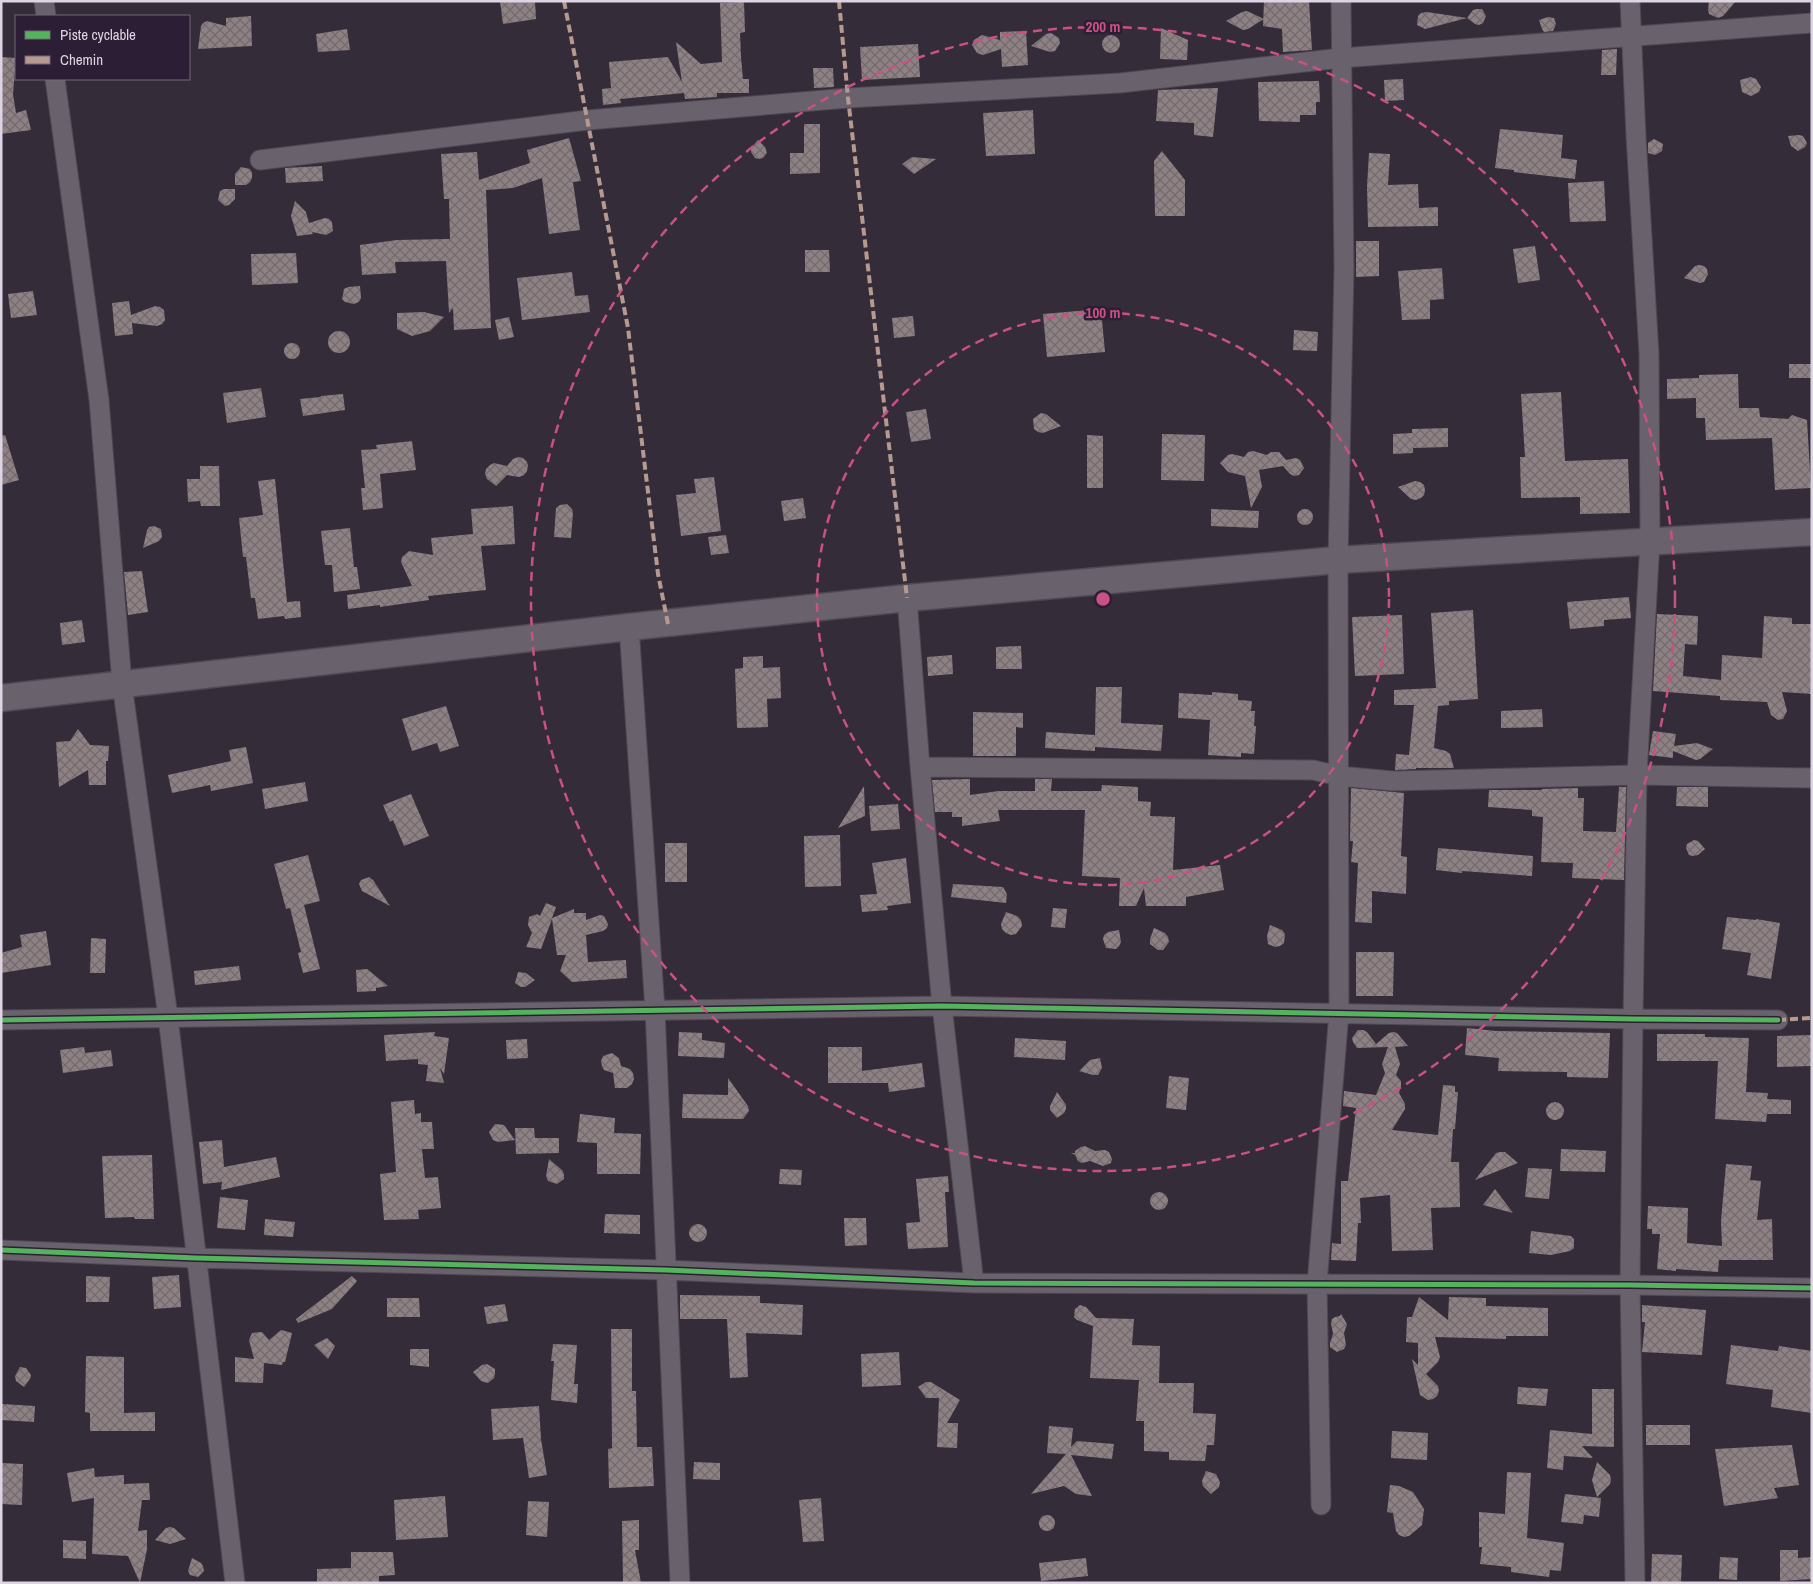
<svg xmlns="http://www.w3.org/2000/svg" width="1813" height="1584" font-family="'Archivo Narrow',sans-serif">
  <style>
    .building { fill: url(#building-cross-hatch) }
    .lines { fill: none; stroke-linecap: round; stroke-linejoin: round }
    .street-casing { stroke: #4f4853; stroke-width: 21 }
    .secondary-casing { stroke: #4f4853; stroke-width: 29 }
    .street { stroke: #69626d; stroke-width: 19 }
    .secondary { stroke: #69626d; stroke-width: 26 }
    .quiet { stroke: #b69a8f; stroke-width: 4; stroke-dasharray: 8 4; stroke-linecap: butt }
    .cycleway-casing { stroke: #2c1e34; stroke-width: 8 }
    .cycleway { stroke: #56b35d; stroke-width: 5 }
    .ring { fill: none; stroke: #ca5184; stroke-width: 2.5; stroke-dasharray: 9 6 }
    .centre { fill: #ca5184; stroke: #2c1e34; stroke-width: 2.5 }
    .ring-label { font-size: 15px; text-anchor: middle; font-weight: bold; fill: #ca5184; stroke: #2c1e34; stroke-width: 5; stroke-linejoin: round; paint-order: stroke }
  </style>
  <defs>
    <pattern id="building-cross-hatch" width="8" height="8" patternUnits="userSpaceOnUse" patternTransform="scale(1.25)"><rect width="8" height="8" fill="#8e8184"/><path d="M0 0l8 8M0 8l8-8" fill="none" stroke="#746a6e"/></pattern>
  </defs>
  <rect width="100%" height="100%" fill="#352c39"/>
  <!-- building -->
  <path class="building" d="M500,1h35l1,18 -33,5z
    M1264,1h45l3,49 -29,2 -1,-23 -19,-3z
    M1709,1h27l-13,15 -5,2 -9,-4 -1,-4z
    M744,2l1,30 -5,1 1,24 2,22h6v14h-32v4l-32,2 -1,-6 -64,6 1,4 -18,2 -1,-16 9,-1 -2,-26 59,-5 14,25 -6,-40 25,22 21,-2 -2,-59z
    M1477,9h5l4,7 -3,7 -4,2 -4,-1 -8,-6 -42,11 -8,-4 1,-9 3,-3 6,-1 40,6 6,-8z
    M1247,11l17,8 -16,10 -5,1 -17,-9 16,-9z
    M251,16l1,30 -54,3 3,-23 2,-3 4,-2 19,5v-8z
    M1548,17l6,1 2,6 -3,7 -9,1 -2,-3 -3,-9z
    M1161,28l27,12 -1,20 -27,-1z
    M347,29l3,21 -32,2 -2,-18z
    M1026,31l2,34 -26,2 -1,-18 -18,6 -6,-2 -5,-8 2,-5 8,-5 18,5v-8z
    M1051,33l8,5 1,5 -5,8 -5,1 -19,-6 15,-12z
    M1102 44a9 9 0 1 1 18 0a9 9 0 1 1-18 0Z
    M918,44l2,33 -58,3 -2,-33z
    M1617,49l-1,26h-15l1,-25z
    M1,57l15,1 -3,36 3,19 10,-3 5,20 -30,4z
    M813,68h20l1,19 -20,1z
    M1751,77l5,2 5,8 -2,5 -8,4 -9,-4 -2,-12z
    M1403,79l1,21 -19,1 -1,-21z
    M1319,81l1,21h-4v13h-16v7l-41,-1 -1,-39z
    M1218,88l-5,49 -19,-2v-12l-38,-2 2,-31z
    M1033,110l2,44 -49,2 -3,-43z
    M804,124h16v49l-30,1v-21h14z
    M1500,129l63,6 -2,23 16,2 -2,19 -61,-7v-2l-19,-2z
    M1799,135l4,1 4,7 -2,4 -7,4 -7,-5 -3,-10z
    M569,138l12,43 -8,1 7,48 -31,4 -7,-56 -29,10 -27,2 5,138 -37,2 -1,-22 -4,5 -3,-52 -51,1 1,11 -34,2 -2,-30 37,-5 53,-1 -1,-40h-5l-3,-45 36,-2 2,28 51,-17 -3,-13z
    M1654,139l9,5 -1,7 -7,4 -7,-2v-10z
    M758,140l7,7 2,6 -4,5 -4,1 -4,-1 -4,-6v-4z
    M1162,151l23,29v36h-30l-1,-55z
    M1369,153l21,1 -2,31 30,-1 1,24 19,-1v19l-70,1 -1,-41z
    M912,157l24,2 -22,15 -12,-10z
    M322,166l1,15 -37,2 -1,-15z
    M241,167l9,2 2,4v5l-2,4 -4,3h-11v-11z
    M1604,181l2,40 -36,1 -2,-39z
    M224,189h11v10l-6,6 -4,1 -7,-6 2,-9z
    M295,201l11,11 3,11 16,-5 4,1 3,3 1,9 -7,4 -14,-3 1,2 -16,2 -6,-20z
    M1356,241h23v35l-23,1z
    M1535,246l5,34 -22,3 -5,-34z
    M805,250h24l1,22h-25z
    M296,253l2,30 -46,2 -1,-31z
    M1699,265l5,1 3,3 1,5 -4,8 -4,1 -16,-5 11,-12z
    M1442,268l2,31 -14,1v19l-28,1 -4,-49z
    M572,272l3,24 13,-1 2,17 -68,8 -5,-42z
    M360,286l1,12 -2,4 -5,2 -9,-2 -3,-3 2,-10 4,-2z
    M33,291l4,24 -26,3 -3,-24z
    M129,301l2,14 24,-9 5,1 4,3 1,10 -3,4 -5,2 -25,-3 1,11 -18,2 -3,-33z
    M1101,309l4,43 -58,5 -4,-43z
    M424,312l20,5 -14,14 -18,5 -15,-7v-16z
    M913,316l2,20 -21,2 -2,-20z
    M509,317l5,20 -15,3 -4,-20z
    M1294,330l24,2 -1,19 -24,-1z
    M328 342a11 11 0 1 1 22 0a11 11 0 1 1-22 0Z
    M284 351a8 8 0 1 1 16 0a8 8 0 1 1-16 0Z
    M1789,364h23v14h-23z
    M1738,374l1,34h20l1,9 28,2 4,-4 15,5 4,68 -36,2 -3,-52 -66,2 -1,-22h-9v-20l-29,1v-20l32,-1v-3z
    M261,388l5,29 -39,6 -4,-30z
    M1561,392l4,69 63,-2 2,54 -50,1v-17l-59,1 -1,-41h5l-4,-63z
    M343,394l2,16 -42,6 -3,-17 20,-2v1l1,-2z
    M926,409l5,30 -20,3 -5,-30z
    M1041,413l5,1 15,12 -18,7 -5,-1 -4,-3 -1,-10z
    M1448,428v19l-35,1v5l-20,1v-20l19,-1v-4z
    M1162,434l43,1 -1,46 -43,-1z
    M5,435l14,45 -18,5v-49z
    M1087,435l16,1v52h-16z
    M412,441l4,29 -36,4 3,34 -20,2 -2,-22h4l-4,-38 16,-1 -1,-4z
    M1253,451l14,4 4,-3h8l7,8 10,-2 4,2 4,8 -5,7 -5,1 -4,-2 -7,-8 -24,4 3,17 -11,21 -6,-32 -17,-4 -8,-9 8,-8 4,-1 12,3 4,-5z
    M518,457l5,1 4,4 1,4 -1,5 -3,4 -5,2 -12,-2 -11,11 -9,-7 -2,-5 1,-5 4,-4 4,-2 13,3 6,-7z
    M200,466h19l1,40h-19l-1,-5 -12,1 -1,-23h13z
    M714,477l7,54 -40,5 -5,-41 20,-2 -2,-14z
    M275,479l12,123 13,-1 1,16 -16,2 -1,-3 -26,3 -3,-21h-4l-5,-41h-3l-4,-39 24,-3 -5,-34z
    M1415,481l5,1 4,3 1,5 -1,5 -3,3 -5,2 -5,-1 -13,-12z
    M803,498l3,20 -22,3 -3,-20z
    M567,504l5,5 1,4 -2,25 -17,-1 2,-29 4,-3z
    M513,506l2,38 -34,2 5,44 -58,6 1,4 -49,7v-2l-32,4 -1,-14 65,-9 -11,-24 1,-5 7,-6 24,4 -2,-17 42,-4 -2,-25z
    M1297 517a8 8 0 1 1 16 0a8 8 0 1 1-16 0Z
    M1211,509l48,2 -1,17 -47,-2z
    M154,526l7,3 1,8 -3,4 -16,7 4,-18 2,-3z
    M350,528l4,39h3l3,22 -26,3 -2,-27h-7l-4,-34z
    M726,535l3,18 -18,2 -3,-18z
    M142,571l6,41 -20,3 -4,-43z
    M1629,597l2,21 -27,2v6l-34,3 -3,-27z
    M1473,610l5,89 -29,2v4l-11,1 -4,42 12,3 4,3 4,14h-38v1l-21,1 1,-16 13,1 5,-50h-20v-15l42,-2 -5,-75z
    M1657,614l41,2 -1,29 -12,-1 -2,32 38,4 1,-25 40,3 2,-42 28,2v6h20v70l-30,-2 5,19 -4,8 -5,1 -7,-5 -4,-13 -47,-2v-4l-67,-5z
    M1402,615l2,59 -49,2 -3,-59z
    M82,620l3,22 -23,3 -2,-22z
    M1021,646l1,23h-26v-22z
    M952,655l1,19 -25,2 -1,-19z
    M763,656v12l17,-1 1,31 -14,1 1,28 -31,1 -2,-59 8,-1v-11z
    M1096,687h26l-1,36 42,2 -2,26 -66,-4v4l-50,-3 1,-16 49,3z
    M1212,692l26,2v6l14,1 -1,10h4l-1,15h2l-2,28 -13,-1v4l-33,-2 2,-35 -32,-2 1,-25 33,2z
    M446,706l13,40 -19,6 -3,-9 -25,8 -10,-32z
    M1542,709l1,18 -42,1v-17z
    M973,712l50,1v15l-7,-1v29h-43z
    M78,729l12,16 19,1 -1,15h-2v24h-17l-1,-15 -29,17 -3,-45 14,-1z
    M1653,731l23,3 -2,12 23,-3 16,6 -13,10 -4,1 -23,-9v7l-24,-3z
    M246,747l7,36 -42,8 -1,-6 -38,8 -4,-18 63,-14 -2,-11z
    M970,779v16l29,-4h36v-12h17l-1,12h50l1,-6 36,2v14l13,1 -1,14 25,1 -2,53 47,-5 4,25 -38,7v9h-40l-2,-18 -8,18h-17l1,-28 -38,-2 3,-66h-87l2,11 -38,5v-9h-10v-5h-17l-3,-32z
    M305,782l3,19 -43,8 -3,-20z
    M864,786l1,30 -27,12z
    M1619,787h7l-2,93 -52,-2 1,-15 -32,-1 2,-45 -11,-1v-6l-44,-3 1,-17h53v-1l36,-1v10h6l-1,33 33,1z
    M1677,787h31v20l-32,-1z
    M1351,788l53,5 -3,63 6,1 -1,37 -34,-3v32l-17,-1 3,-59 -7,-1 2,-21h-3z
    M411,794l18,42 -25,10 -11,-26 -3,2 -7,-17z
    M898,804l2,25 -29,2 -2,-25z
    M840,835l1,51 -36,1 -1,-51z
    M1694,840l4,1 7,8 -7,6 -5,1 -4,-1 -3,-7 1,-4z
    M665,843h22v39h-22z
    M1438,848l95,8 -1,20 -70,-5v2l-26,-3z
    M308,855l12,46 -16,4 16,64 -17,4 -5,-20 3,-1 -11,-44 -4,1 -12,-45z
    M906,858l5,45 -24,3 1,4 -26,2 -2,-17 17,-1 -5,-31z
    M369,877l4,3 17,26 -28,-15 -3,-7 2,-4z
    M953,884l50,3 4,7 -1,9 -55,-6z
    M546,903l10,4 -4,11 22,-9v4h12v7l14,-5 4,1 4,8 -1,4 -4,3 -17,4 2,27 38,-2 1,18 -55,4 -12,-11 6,-16h-9l-5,-36 -11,30 -15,-2 6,-14 -4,-8 1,-8 8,-3 3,2z
    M1053,908l14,1 -2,19 -14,-1z
    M1006,912l11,4 4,4 1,6 -6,8 -5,1 -5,-2 -4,-4 -1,-5z
    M1727,917l29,3v-1l24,4 -9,56 -24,-4 4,-22 -29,-4z
    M1270,925l12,5 3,4 -1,9 -4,3 -5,1 -7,-3 -1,-8z
    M1154,928l11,5 3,4 1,5 -6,8h-5l-8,-6v-5z
    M1119,930l2,12 -2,4 -3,3 -10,-1 -3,-9 1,-4 4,-3z
    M46,931l5,34 -50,8v-20l21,-6 -2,-12z
    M91,938l15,1 -1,34h-15z
    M1356,952h38l-1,44h-37z
    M239,966l2,14 -46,5 -1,-14z
    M367,969l21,17 -12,2v3l-19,1 -1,-22z
    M518,972l8,1 9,7 -10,7h-4l-6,-4z
    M1467,1028l29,3 114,2 -2,45 -41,-1v-5l-69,-1 1,-13 -34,-3z
    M1358,1030h5l4,2 9,12 13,-11 4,-1 4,1 11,13 -13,1 5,17 -4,11 5,6v5l-2,7 6,11v5l-13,21 46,5 5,-50 12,1v6h3l-3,37h-2l-2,33h8l1,45 -29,1 2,42 -41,1 -2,-56 -30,3 1,25h-3l-2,38 -25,-1 1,-17 9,1v-63h7l8,-73 -13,-2 1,-15 32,4 9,-22 -3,-9 6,-17 -31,1 -4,-6 -1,-4z
    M435,1032l-1,4 15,2 -5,36 -4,-6 4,15 -18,-2 2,-16 -10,-1v-5l-32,2 -2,-26z
    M679,1032l23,1v7l23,3 -1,15 -46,-2z
    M1657,1034h48v3l44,1 -3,54 22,1 -1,6 24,1v14h-24l-1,8 -51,-3 3,-58h-61z
    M1812,1035v31l-35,1v-31z
    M1015,1038l51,3 -1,19 -51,-3z
    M527,1039l1,19 -21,1 -1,-19z
    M84,1047l1,6 26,-3 2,16 -50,7 -3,-23z
    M828,1047h34v24l60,-8 3,24 -36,5 -1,-9h-60z
    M612,1053l7,5 2,8 9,3 3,4 1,6 -2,5 -5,4h-12l-2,-15 -9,-3 -2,-4 -1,-5 2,-5z
    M1100,1058l2,10 -4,7h-5l-14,-4 11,-11z
    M1169,1076l20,2 -3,32 -20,-2z
    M728,1078l20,28 1,5 -6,8h-5l-56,-1 1,-24 45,1z
    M1057,1092l9,13v4l-2,4 -7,5 -7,-8v-4z
    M414,1100l1,14 6,-1v9h11l2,27h-12l3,29 13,-1 3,31 -23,2 1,9 -35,1 -4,-46 16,-2 -5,-70z
    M1546 1111a9 9 0 1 1 18 0a9 9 0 1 1-18 0Z
    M580,1114l35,4 -1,15 27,1 -1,40h-43v-31l-20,-1z
    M495,1124l9,1 11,15 -17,2 -5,-2 -4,-8z
    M515,1128h19l1,10h24v15l-43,1z
    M222,1140l2,27 52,-10 4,20 -59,13 1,-8 -19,2 -4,-42z
    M1085,1146l10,5 10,-1 4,2 3,7 -1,4 -8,3 -13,-5 -8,2 -4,-2 -3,-6 -4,-2h4v-2l6,-4z
    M1561,1149l45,2 -1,21 -45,-1z
    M1500,1152h5l13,11 -43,17 21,-27z
    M152,1155l2,64h-19l-1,-2 -29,1 -3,-62z
    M549,1159l13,11 2,4v5l-7,5 -9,-3 -2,-5z
    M1726,1164l26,2 -2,14 11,1 -4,39 15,-1 1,41h-54l-1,12 -42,-3v2l-19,-2 3,-35h-8v-5h-5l1,-23 40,2 -1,35 35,3 -1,-25z
    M1528,1168l24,1 -3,30 -24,-2z
    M780,1169l22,1 -1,15 -22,-1z
    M948,1176l1,16h-4l3,55 -40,2 -2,-26 14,-1 -4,-43z
    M1495,1189l18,24 -30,-8z
    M1150 1201a9 9 0 1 1 18 0a9 9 0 1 1-18 0Z
    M220,1197l28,3 -3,30 -28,-2z
    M605,1214l35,1v19l-36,-1z
    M844,1218h22l1,27 -22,1z
    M265,1219l30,3 -2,15 -29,-2z
    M689 1233a9 9 0 1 1 18 0a9 9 0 1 1-18 0Z
    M1531,1231l40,5 3,3v9l-4,3 -19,4 -22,-2z
    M179,1275l2,32 -27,2 -2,-32z
    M86,1276l24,1 -1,25h-23z
    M352,1276l5,5 -25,28 -34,14 -2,-4z
    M680,1295l80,1v7l43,2 -1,30 -56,-2 2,44 -18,1 -3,-59h-47z
    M1419,1297l29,23 1,-23 37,1v8l62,2v28h-42v3l-71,-2 5,20 -2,5 -12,12 12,12 1,5 -2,5 -4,3 -5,1 -8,-5 -8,-36 6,6v-22l-12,-1 1,-25h5z
    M387,1298h32l1,19h-33z
    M505,1304l3,17 -21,3 -3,-17z
    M1080,1305l6,2 10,11 38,1 -2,26 28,1 -1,37h35l-1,30 23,1 -2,31h-7l-2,16 -36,-1v-8l-25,-1v-30h-8l3,-41 -49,-2 3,-52 -16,-6 -3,-3 1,-8z
    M1642,1305l64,5 -4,45 -60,-3 3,-30h-3z
    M1341,1314l6,10 -3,9 2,12 -2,4 -7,3 -7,-5v-4l3,-9 -2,-11 1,-4 3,-2 5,-1z
    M611,1329h21v62h4l1,56h15l2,39 -45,2 -1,-39 4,-1z
    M281,1330l11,3 -7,29h-2l-1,3 -18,-2 -1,20 -28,-1v-25l19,2 -5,-19 3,-7 10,-1 7,8z
    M327,1338l8,8 -7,13 -14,-14z
    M553,1344l24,1 -3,39h4l-1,19 -26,-3 3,-39h-3z
    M1731,1345l47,6 1,-5 33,5v62l-41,-6 2,-17 -47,-6z
    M410,1349h19v18l-19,-2z
    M899,1352l2,33 -39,2 -1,-33z
    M86,1356l38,1v56l31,-1v19h-65v-18l-5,-1z
    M487,1364l8,5v5l-1,4 -6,5 -7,-2 -8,-9 9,-7z
    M20,1367l6,1 5,7 -1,4 -6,8 -8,-6 -1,-5z
    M926,1382h5l29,18 -13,23h11l-1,25 -20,-1 2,-49h-13l-8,-11z
    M1518,1387l30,2 -2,17 -29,-2z
    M1592,1389h22v58l-32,-1 11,12 -29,-2 -1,14 -16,-2 3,-38 42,4z
    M1,1404l34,2 -1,16 -33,-2z
    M539,1406l2,33 6,36 -18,3 -6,-40 -30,2 -2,-31z
    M1646,1425h44v20h-44z
    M1049,1426l24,2 -2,19 6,-6 37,3 -2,15 -41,-4 21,41 -16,-2 -12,-8 -33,8 35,-40 -19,-1z
    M1392,1431l36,2 -1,27 -36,-2z
    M1792,1445l7,40 -25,3 4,10 -54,8 -9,-57z
    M694,1462l26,1v17l-27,-1z
    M1597,1462l13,13 1,5 -1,4 -13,13 -5,-17z
    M1,1463l22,1 -1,41 -21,-1z
    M94,1468l1,9 29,-2v9l25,-1 1,17h-8l-4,31 9,-1v19l-7,34 -12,-27 -36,-2 2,-56 -22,4 -5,-29z
    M1206,1471l10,3 4,8 -1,5 -8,7 -8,-8 -1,-5z
    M1507,1472l24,1 -4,65 37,5 -3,28 -11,-1 -1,7 -38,-5v-5l-31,-3 2,-17h-3v-35l26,2z
    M1390,1485l9,1 14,6 11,17 -2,16 -13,11 -5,1 -5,-2 -3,-4 -3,-18 -6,-1z
    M1565,1494l36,4 -2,19 -15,-2 -1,9 -22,-2z
    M445,1496l3,41 -52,3 -2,-40z
    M821,1498l3,43 -21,1 -4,-42z
    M528,1501l21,1 -2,35 -21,-2z
    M1039 1523a8 8 0 1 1 16 0a8 8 0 1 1-16 0Z
    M639,1520v30h-4l6,33h-18l-1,-62z
    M170,1527l4,1 12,11 -16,5 -15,-4 11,-12z
    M63,1540l23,1v18l-23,-1z
    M1780,1550h18v8l14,-1v22l-32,2z
    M351,1552h42l2,23 -16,1v7h-62v-14l34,-1z
    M1652,1554l30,1 -1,28h-30z
    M1720,1557l18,1 -1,22 -18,-1z
    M192,1558l9,5 2,3 1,5 -6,6 -8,-2 -2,-4z
    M1086,1558l2,18 -47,5 -2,-18z"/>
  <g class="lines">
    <defs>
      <path id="street" d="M44,1l2,15
        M1630,1l6,135 13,218 1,187 -13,234 -4,244 -3,266 5,298
        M55,79l44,321 23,284 46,333 67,566
        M260,160l328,-40 260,-22 272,-15 221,-25 471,-35
        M907,598l13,169 22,239 32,277
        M629,627l26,383 25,573
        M920,767l393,3 26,6 54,5 244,-6 175,3
        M1,1020l941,-14 691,13 145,1
        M1,1250l195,8 470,12 308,13 656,2 182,3
        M1321,1505l-4,-221 22,-272 -1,-452 6,-292 -3,-267"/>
      <path id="secondary" d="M1,698l628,-71 278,-29 431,-38 474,-28"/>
    </defs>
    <!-- street casing -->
    <use href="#street" class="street-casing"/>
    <!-- secondary casing -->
    <use href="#secondary" class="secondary-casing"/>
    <!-- street -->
    <use href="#street" class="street"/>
    <!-- secondary -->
    <use href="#secondary" class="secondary"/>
    <!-- quiet -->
    <path class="quiet" d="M564,1l64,327 30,246 10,50
      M839,1l9,97 59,500
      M1778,1020l34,-2"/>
    <defs>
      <path id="cycleway" d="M1,1020l941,-14 691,13 145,1
        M1,1250l195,8 470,12 308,13 656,2 182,3"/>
    </defs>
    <!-- cycleway casing -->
    <use href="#cycleway" class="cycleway-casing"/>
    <!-- cycleway -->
    <use href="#cycleway" class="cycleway"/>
  </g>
  <!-- distance rings -->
  <g class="ring">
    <circle cx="1103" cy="599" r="286"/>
    <circle cx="1103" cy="599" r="572"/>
  </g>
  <circle cx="1103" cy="599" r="8" class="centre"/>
  <g class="ring-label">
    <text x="1103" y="32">200 m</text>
    <text x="1103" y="318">100 m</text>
  </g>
  <!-- border -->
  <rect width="1813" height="1584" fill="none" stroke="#ded5e4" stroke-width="5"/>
  <!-- legend -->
  <rect x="15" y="15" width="175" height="65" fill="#2c1e34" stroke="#73677a"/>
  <rect x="25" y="31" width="25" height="8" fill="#56b35d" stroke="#73677a"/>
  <text x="60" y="40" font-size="15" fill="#ded5e4">Piste cyclable</text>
  <rect x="25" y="56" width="25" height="8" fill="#b69a8f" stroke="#73677a"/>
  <text x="60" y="65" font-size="15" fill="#ded5e4">Chemin</text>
</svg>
